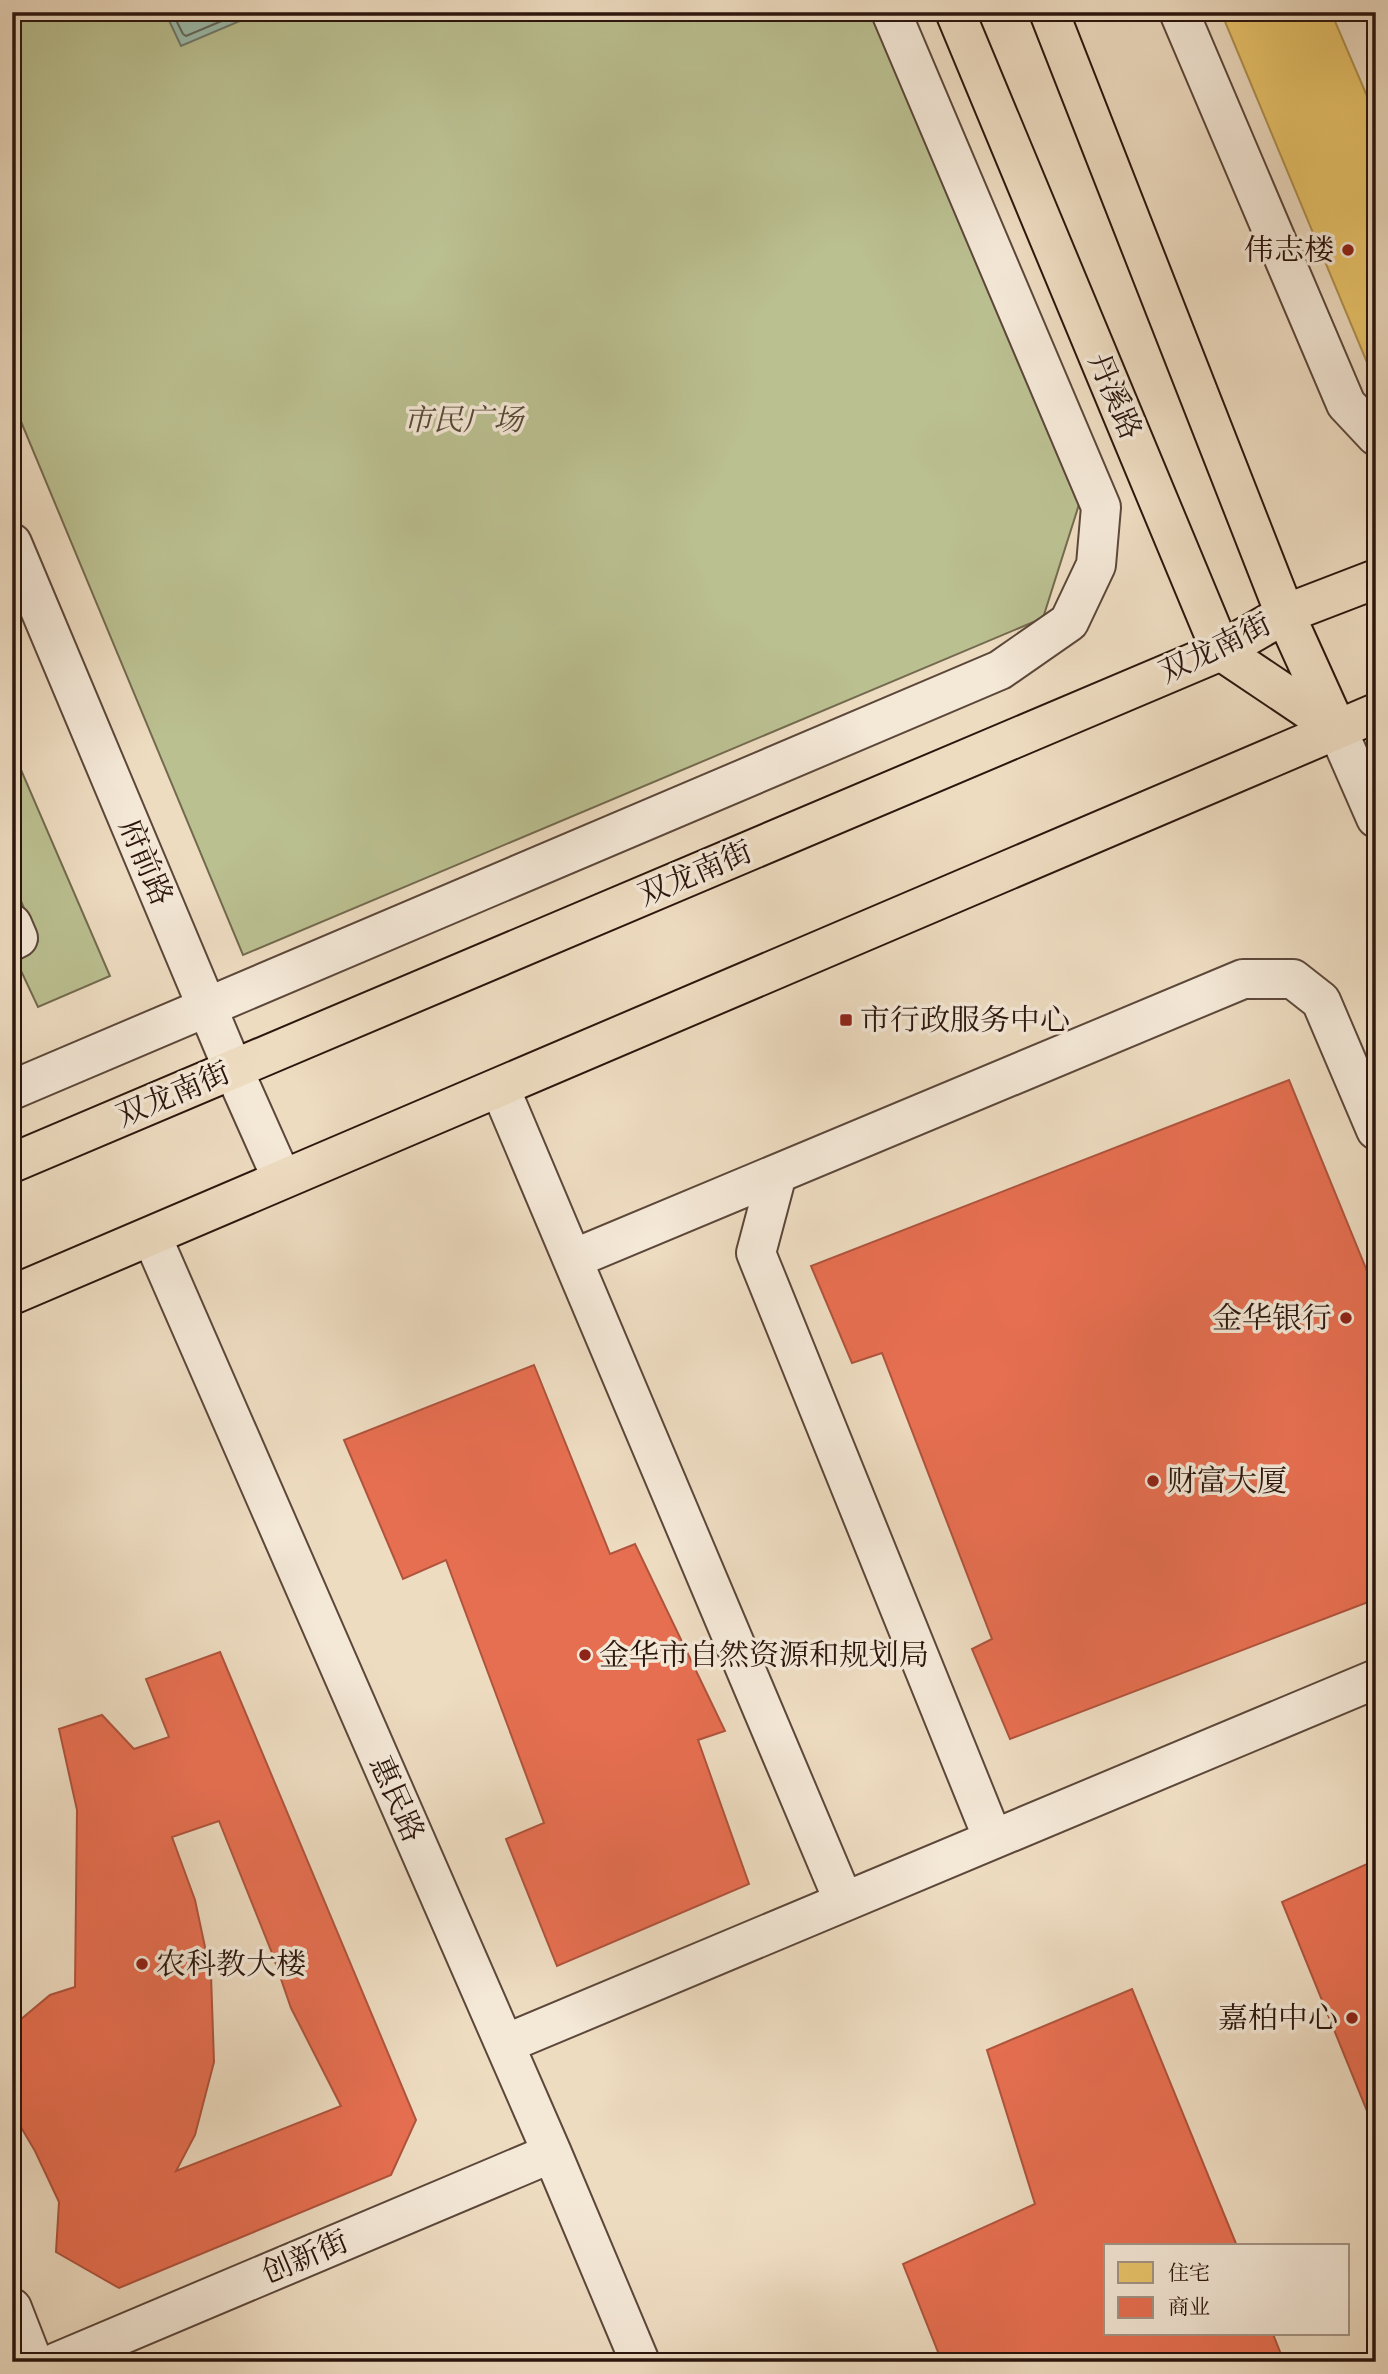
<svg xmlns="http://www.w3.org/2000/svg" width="1388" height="2374" font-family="'Sorts Mill Goudy','Noto Serif SC',serif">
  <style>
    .green { fill: #bbc091; stroke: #736a4f; stroke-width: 2 }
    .water { fill: #9bbcac; stroke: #6e796c; stroke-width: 2 }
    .homes { fill: #e9c46a; stroke: #b0904e; stroke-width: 2 }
    .shops { fill: #e76f51; stroke: #af543d; stroke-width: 2; fill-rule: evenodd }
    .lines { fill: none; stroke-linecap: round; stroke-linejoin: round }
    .shore { stroke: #63685c; stroke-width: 2 }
    .minor-casing { stroke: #5c473a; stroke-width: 42 }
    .major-casing { stroke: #2b150d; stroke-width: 42 }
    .minor { stroke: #f4e8d7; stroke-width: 38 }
    .major { stroke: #eedcc1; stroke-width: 38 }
    .poi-dot { fill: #8f2418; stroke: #f4e8d7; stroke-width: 2.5 }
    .labels { text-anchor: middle; stroke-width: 7; stroke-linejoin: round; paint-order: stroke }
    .poi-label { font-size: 30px; fill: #2b150d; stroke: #f4e8d7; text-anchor: start }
    .street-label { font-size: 30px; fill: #2b150d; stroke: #f4e8d7 }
    .park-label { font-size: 30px; font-style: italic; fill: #564835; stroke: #f4e8d7 }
  </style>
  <rect width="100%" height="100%" fill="#eedcc1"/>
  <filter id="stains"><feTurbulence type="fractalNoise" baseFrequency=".00286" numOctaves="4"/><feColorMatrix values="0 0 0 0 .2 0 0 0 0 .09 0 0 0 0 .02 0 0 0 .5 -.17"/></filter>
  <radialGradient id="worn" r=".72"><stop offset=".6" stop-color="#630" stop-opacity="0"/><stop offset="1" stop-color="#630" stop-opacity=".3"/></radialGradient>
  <!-- green -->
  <path class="green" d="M12,12h866l204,483 -39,123 -800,337 -231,-555z
    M12,749l98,227 -72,31 -23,-49 23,-17 -26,-61z"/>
  <!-- water -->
  <path class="water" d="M165,12h96l-80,34z"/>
  <!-- homes -->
  <path class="homes" d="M1221,12h110l45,105v267z"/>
  <!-- shops -->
  <path class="shops" d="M1289,1080l87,213v306l-366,140 -38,-90 20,-10 -110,-286 -30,10 -41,-97z
    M534,1365l76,189 25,-10 90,187 -27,9 51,144 -192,82 -51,-127 38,-16 -98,-263 -43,19 -59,-139z
    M220,1652l196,468 -25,55 -272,113 -63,-36 3,-50 -24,-51 -23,-39 1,-46 7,-46 30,-25 25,-8 2,-177 -18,-81 43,-14 32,34 35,-12 -23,-58zM219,1821l53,132 19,55 50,98 -165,65 19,-36 19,-73 -3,-87 -16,-75 -23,-63z
    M1376,1860v273l-94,-231z
    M1132,1989l105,257h-131v88h167l11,28h-342l-39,-98 132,-60 -48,-154z"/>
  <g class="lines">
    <!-- shore -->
    <path class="shore" d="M172,12l11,22 3,2 57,-24"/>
    <defs>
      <path id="minor" d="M1179,12l167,392 30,32
        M12,543l221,526 49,110
        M1337,729l39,89
        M12,924l6,14 -6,3
        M500,1088l344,814
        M12,1090l988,-420 69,-48 27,-57 5,-58 -210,-495
        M777,1174l-21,79 237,586
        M152,1237l400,916 88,209
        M573,1259l670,-280h50l28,22 55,129
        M505,2044l871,-365
        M12,2308l21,54
        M57,2362l495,-209"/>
      <path id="major" d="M955,12l266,639 116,78
        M1049,12l236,602 52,115
        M12,1163l1209,-512 64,-37 91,-35
        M12,1295l1364,-582"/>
    </defs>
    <!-- minor casing -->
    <use href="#minor" class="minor-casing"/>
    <!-- major casing -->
    <use href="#major" class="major-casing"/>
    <!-- minor -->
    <use href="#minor" class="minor"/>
    <!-- major -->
    <use href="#major" class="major"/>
  </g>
  <!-- markers -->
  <g class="poi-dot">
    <circle cx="1348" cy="250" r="7"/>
    <rect x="839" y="1013" width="14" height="14" rx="3.5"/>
    <circle cx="1346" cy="1318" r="7"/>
    <circle cx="1153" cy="1481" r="7"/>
    <circle cx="585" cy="1655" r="7"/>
    <circle cx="142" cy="1964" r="7"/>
    <circle cx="1352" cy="2018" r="7"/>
  </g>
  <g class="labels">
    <!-- poi labels -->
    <g class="poi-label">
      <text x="1334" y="260" text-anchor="end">伟志楼</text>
      <text x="860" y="1030">市行政服务中心</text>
      <text x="1332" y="1328" text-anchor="end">金华银行</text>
      <text x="1167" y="1491">财富大厦</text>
      <text x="599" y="1665">金华市自然资源和规划局</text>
      <text x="156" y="1974">农科教大楼</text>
      <text x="1338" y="2028" text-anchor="end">嘉柏中心</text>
    </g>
    <!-- street labels -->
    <g class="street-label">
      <text transform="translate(1115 396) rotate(67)" y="10">丹溪路</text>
      <text transform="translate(1215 648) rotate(-26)" y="10">双龙南街</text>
      <text transform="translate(146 862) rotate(67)" y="10">府前路</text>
      <text transform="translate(695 873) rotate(-23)" y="10">双龙南街</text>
      <text transform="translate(173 1094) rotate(-23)" y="10">双龙南街</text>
      <text transform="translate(397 1799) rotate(66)" y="10">惠民路</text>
      <text transform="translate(305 2257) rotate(-23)" y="10">创新街</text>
    </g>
    <!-- park labels -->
    <g class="park-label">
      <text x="463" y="430">市民广场</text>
    </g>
  </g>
  <!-- margin -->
  <rect width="1388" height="2374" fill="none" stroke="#eedcc1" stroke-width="42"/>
  <rect x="14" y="14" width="1360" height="2346" fill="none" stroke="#2b150d" stroke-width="3.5"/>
  <rect x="21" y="21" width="1346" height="2332" fill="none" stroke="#2b150d" stroke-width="2"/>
  <!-- legend -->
  <rect x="1104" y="2244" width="245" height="91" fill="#f4e8d7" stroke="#a49486" stroke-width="2"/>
  <rect x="1118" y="2262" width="35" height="21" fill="#e9c46a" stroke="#a49486" stroke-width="2"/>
  <text x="1168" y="2280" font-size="21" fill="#2b150d">住宅</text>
  <rect x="1118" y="2297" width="35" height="21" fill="#e76f51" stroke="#a49486" stroke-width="2"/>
  <text x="1168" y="2314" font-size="21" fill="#2b150d">商业</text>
  <rect width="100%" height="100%" filter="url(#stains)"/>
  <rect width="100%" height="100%" fill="url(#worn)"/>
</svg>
